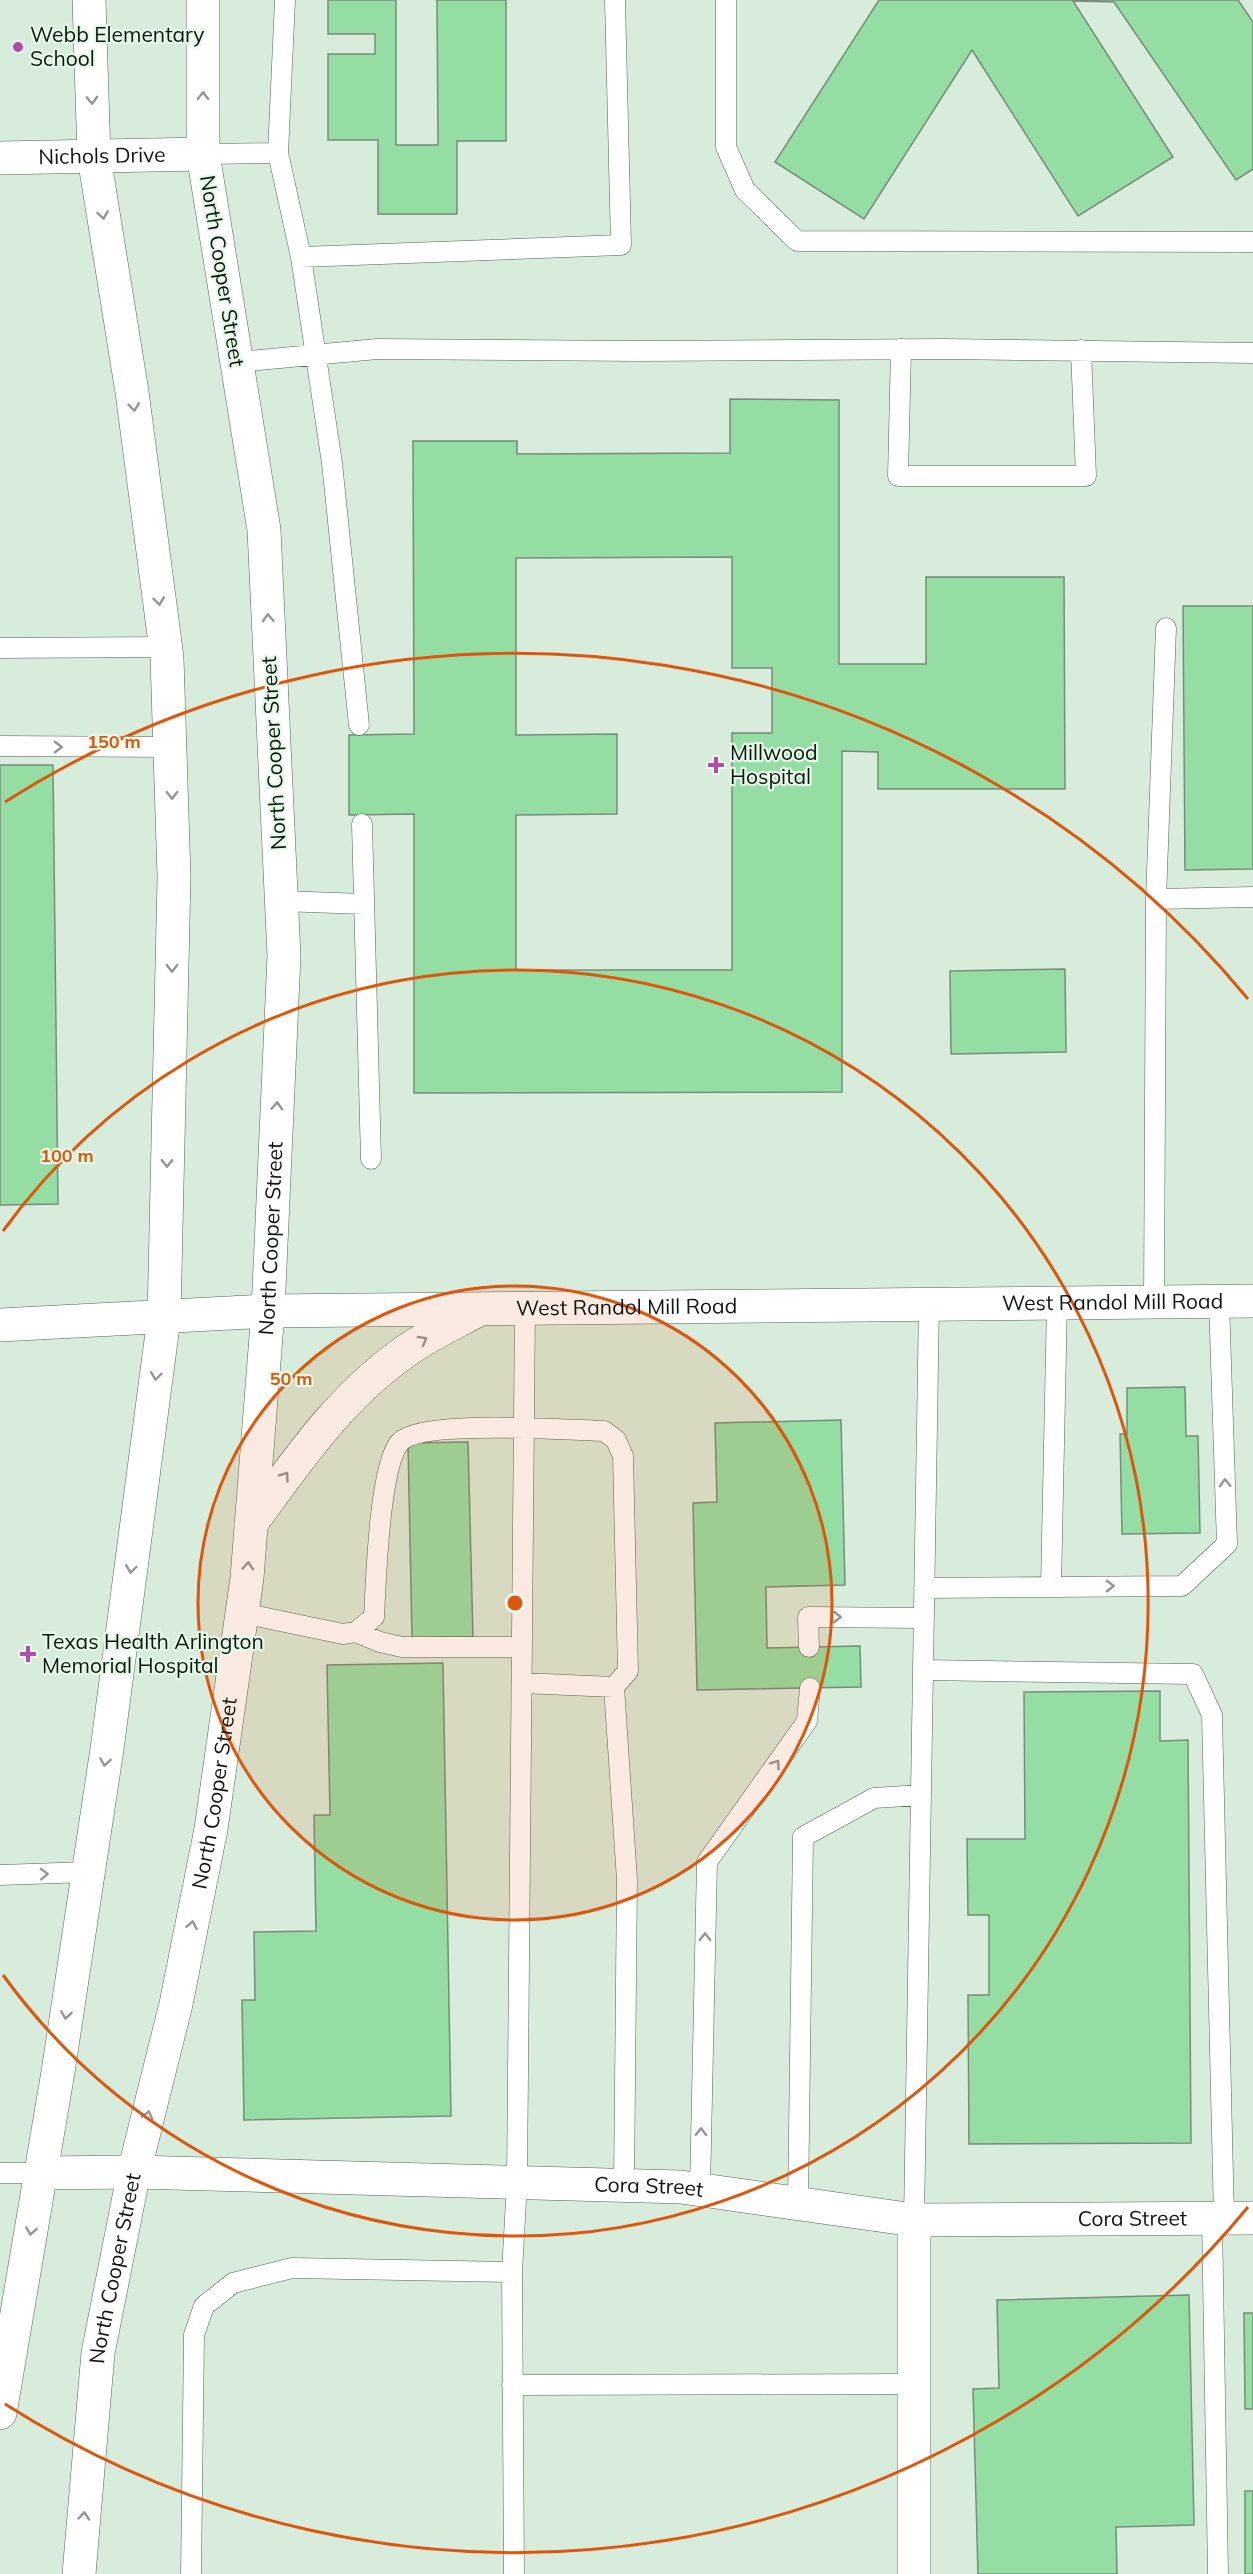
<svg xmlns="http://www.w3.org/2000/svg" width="1253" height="2574" font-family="Mulish,sans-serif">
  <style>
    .building { fill: #94dea3; stroke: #798b7b; stroke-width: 1.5; fill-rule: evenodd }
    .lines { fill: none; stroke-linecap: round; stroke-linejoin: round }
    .service-casing { stroke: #516253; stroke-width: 21 }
    .minor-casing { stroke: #516253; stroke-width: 34 }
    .secondary-casing { stroke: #516253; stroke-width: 34 }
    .service { stroke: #fff; stroke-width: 20 }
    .minor { stroke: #fff; stroke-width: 33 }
    .secondary { stroke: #fff; stroke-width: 33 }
    .oneway { stroke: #939693 }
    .ring { fill: none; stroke: #dd560c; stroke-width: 3 }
    .poi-dot { fill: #b34aad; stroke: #e4f9e7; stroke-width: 2 }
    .labels { text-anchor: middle; stroke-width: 4.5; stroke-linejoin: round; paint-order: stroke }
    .poi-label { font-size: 21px; fill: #0f1610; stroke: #e4f9e7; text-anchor: start }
    .street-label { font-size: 21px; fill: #0f1610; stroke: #e4f9e7 }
    .centre { fill: #dd560c; stroke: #e4f9e7; stroke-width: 3 }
    .ring-label { font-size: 18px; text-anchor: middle; font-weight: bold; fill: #dd560c; stroke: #e4f9e7; stroke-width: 4.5; stroke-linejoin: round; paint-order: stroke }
  </style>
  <rect width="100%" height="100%" fill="#d7ecda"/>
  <!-- building -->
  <path class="building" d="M328,0h68v145h42l-1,-145h69v141h-49v73h-79v-74h-50v-86h47v-20h-47z
    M879,0h359l15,22v147l-17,11 -122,-178 -41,-1 100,156 -95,59 -106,-166 -108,169 -89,-57z
    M730,399l109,1v264h87v-87h138l1,212h-187v-37l-36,-1v341l-428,1v-279l-65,1v-80l65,-1 -1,-293h104v13l213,-1zM732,557v111h40v65h-40v237h-216v-155l101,-1v-80l-101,1v-177z
    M1183,606h70v263l-68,1z
    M0,765h53l5,439 -58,1z
    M1065,969l1,83 -115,2 -1,-83z
    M1185,1387l1,49h12l2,97 -78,1 -2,-100h7v-46z
    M841,1420l4,165 -79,2 1,61 93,-2 1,41 -164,3 -4,-187 24,-1 -2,-79z
    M468,1442l5,195 -61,1 -4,-195z
    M443,1663l8,453 -207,4 -2,-120h13l-1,-68 62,-1 -2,-116h16l-3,-150z
    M1160,1691v50l28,-1 3,403 -222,1 -1,-149h21v-80h-21l-1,-76h58l-1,-147z
    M1189,2295l5,230 -78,2 1,47h-139l-5,-185 26,-1 -2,-88z
    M1244,2313h9v96h-8z
    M1245,2491h8v83h-8z"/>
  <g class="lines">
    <defs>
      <path id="service" d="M285,0l-7,153 23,104 31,206 27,262
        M726,0v147l19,43 52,51 456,1
        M203,154l75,-1
        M301,257l320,-12 -6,-245
        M901,349l-3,127h188l-5,-126
        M237,362l140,-13 261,2 306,-2 309,4
        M0,648l165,-1
        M0,746l172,1
        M362,824l9,335
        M1156,899l97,-2
        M281,901l83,3
        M1154,1302l2,-403 10,-271
        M1051,1587l6,-284
        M924,1588l258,-2 45,-42 -8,-243
        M242,1613l101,21 13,-2 18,-15c2,-35 5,-151 26,-175 21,-23 168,-12 204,-11l12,9 7,16 5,215 -14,16 13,193 -3,305
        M356,1632l24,10 22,5h120
        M809,1647l-1,-30 115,1
        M923,1670l270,4 19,41 12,503
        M522,1683l92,4
        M0,1875l88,-3
        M0,2173h41
        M700,2190l7,-328 100,-141 3,-33
        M798,2204l5,-367 71,-39 47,-3
        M1212,2218l6,356
        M914,2220l15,-917
        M512,2272l2,302
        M512,2385l403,-1
        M191,2574l3,-239 10,-29 29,-23 59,-15 220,4 5,-90 8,-874"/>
      <g id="minor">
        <path id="s1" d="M0,158l203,-4"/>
        <path id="s2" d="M41,2173l93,-1 547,15 233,33 339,-2"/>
        <path d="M914,2220v354"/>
      </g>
      <g id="secondary">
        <path id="s3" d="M0,1325l268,-14 985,-10"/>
        <path d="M251,1524c48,-67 96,-136 167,-181 19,-12 40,-22 60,-33"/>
        <path d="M0,2413l58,-341 49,-323 57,-431 10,-441 -7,-219 -35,-266 -38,-235 -5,-157"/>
        <path id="s4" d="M79,2574l19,-221 36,-181 42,-168 35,-175 36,-251 21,-267 16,-355 -20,-426 -61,-376v-154"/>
      </g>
    </defs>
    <!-- service casing -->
    <use href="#service" class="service-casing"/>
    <!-- minor casing -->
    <use href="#minor" class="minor-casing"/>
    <!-- secondary casing -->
    <use href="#secondary" class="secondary-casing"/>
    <!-- service -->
    <use href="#service" class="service"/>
    <!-- minor -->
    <use href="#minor" class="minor"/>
    <!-- secondary -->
    <use href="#secondary" class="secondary"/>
  </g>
  <!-- one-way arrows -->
  <defs><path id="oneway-chevron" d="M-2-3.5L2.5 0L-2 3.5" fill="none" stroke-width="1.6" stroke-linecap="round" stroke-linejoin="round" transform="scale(1.5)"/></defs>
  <g class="oneway">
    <use href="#oneway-chevron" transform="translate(203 96) rotate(-90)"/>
    <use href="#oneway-chevron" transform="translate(92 100) rotate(88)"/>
    <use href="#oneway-chevron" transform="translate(103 215) rotate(81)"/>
    <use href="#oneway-chevron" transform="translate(134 407) rotate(83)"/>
    <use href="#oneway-chevron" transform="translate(159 601) rotate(83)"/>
    <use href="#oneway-chevron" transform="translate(268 618) rotate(-93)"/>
    <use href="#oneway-chevron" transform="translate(58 747)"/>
    <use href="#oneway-chevron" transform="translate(172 795) rotate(89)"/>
    <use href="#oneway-chevron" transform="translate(172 968) rotate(91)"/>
    <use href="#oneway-chevron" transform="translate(277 1106) rotate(-87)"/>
    <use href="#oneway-chevron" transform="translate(167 1163) rotate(91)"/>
    <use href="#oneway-chevron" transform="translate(423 1340) rotate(-30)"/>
    <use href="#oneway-chevron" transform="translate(156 1376) rotate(97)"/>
    <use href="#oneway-chevron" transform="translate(285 1476) rotate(-54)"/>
    <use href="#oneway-chevron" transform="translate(1225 1483) rotate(-92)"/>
    <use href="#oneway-chevron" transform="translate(248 1566) rotate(-86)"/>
    <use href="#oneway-chevron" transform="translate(131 1569) rotate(98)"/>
    <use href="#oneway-chevron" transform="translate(1110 1586)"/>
    <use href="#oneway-chevron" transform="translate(837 1617)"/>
    <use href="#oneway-chevron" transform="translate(105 1762) rotate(99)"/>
    <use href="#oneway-chevron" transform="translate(776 1764) rotate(-54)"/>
    <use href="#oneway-chevron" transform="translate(44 1874) rotate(-2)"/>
    <use href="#oneway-chevron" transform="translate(192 1925) rotate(-79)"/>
    <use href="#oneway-chevron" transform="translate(705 1937) rotate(-89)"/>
    <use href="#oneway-chevron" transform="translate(66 2015) rotate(99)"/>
    <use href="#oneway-chevron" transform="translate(148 2115) rotate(-76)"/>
    <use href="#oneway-chevron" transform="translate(701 2132) rotate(-89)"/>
    <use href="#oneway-chevron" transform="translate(31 2231) rotate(99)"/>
    <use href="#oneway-chevron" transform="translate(84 2516) rotate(-85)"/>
  </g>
  <!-- distance rings -->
  <circle cx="515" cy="1603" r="317" fill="#dd560c" fill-opacity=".12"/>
  <g class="ring">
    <circle cx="515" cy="1603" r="317"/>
    <path d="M3 1231A633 633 0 1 1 3 1975"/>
    <path d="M1248 2207A950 950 0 0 1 5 2404M5 802A950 950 0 0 1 1248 999"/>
  </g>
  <!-- markers -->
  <g class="poi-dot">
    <circle cx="18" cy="47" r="6"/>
    <path d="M713 756h6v6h6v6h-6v6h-6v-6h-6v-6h6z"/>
    <path d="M25 1645h6v6h6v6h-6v6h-6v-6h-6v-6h6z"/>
  </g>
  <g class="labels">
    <!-- poi labels -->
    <g class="poi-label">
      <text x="30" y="42">Webb Elementary<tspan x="30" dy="24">School</tspan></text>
      <text x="730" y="760">Millwood<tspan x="730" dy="24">Hospital</tspan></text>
      <text x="42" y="1649">Texas Health Arlington<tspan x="42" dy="24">Memorial Hospital</tspan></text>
    </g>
    <!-- street labels -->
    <g class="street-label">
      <text dy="7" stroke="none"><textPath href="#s1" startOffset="102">Nichols Drive</textPath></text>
      <text transform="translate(222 271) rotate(81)" y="7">North Cooper Street</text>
      <text transform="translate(274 753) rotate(-93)" y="7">North Cooper Street</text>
      <text dy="7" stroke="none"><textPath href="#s4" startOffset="1352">North Cooper Street</textPath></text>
      <text dy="7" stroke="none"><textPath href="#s3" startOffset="1113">West Randol Mill Road</textPath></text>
      <text dy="7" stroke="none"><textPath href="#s3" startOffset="627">West Randol Mill Road</textPath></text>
      <text dy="7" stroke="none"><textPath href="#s4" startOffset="794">North Cooper Street</textPath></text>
      <text dy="7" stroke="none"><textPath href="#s2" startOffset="608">Cora Street</textPath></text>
      <text dy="7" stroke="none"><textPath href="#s2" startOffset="1094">Cora Street</textPath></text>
      <text dy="7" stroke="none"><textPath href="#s4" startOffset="308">North Cooper Street</textPath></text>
    </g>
  </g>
  <circle cx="515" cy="1603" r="9" class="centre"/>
  <g class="ring-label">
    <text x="114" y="748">150 m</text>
    <text x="67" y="1162">100 m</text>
    <text x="291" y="1385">50 m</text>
  </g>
</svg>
